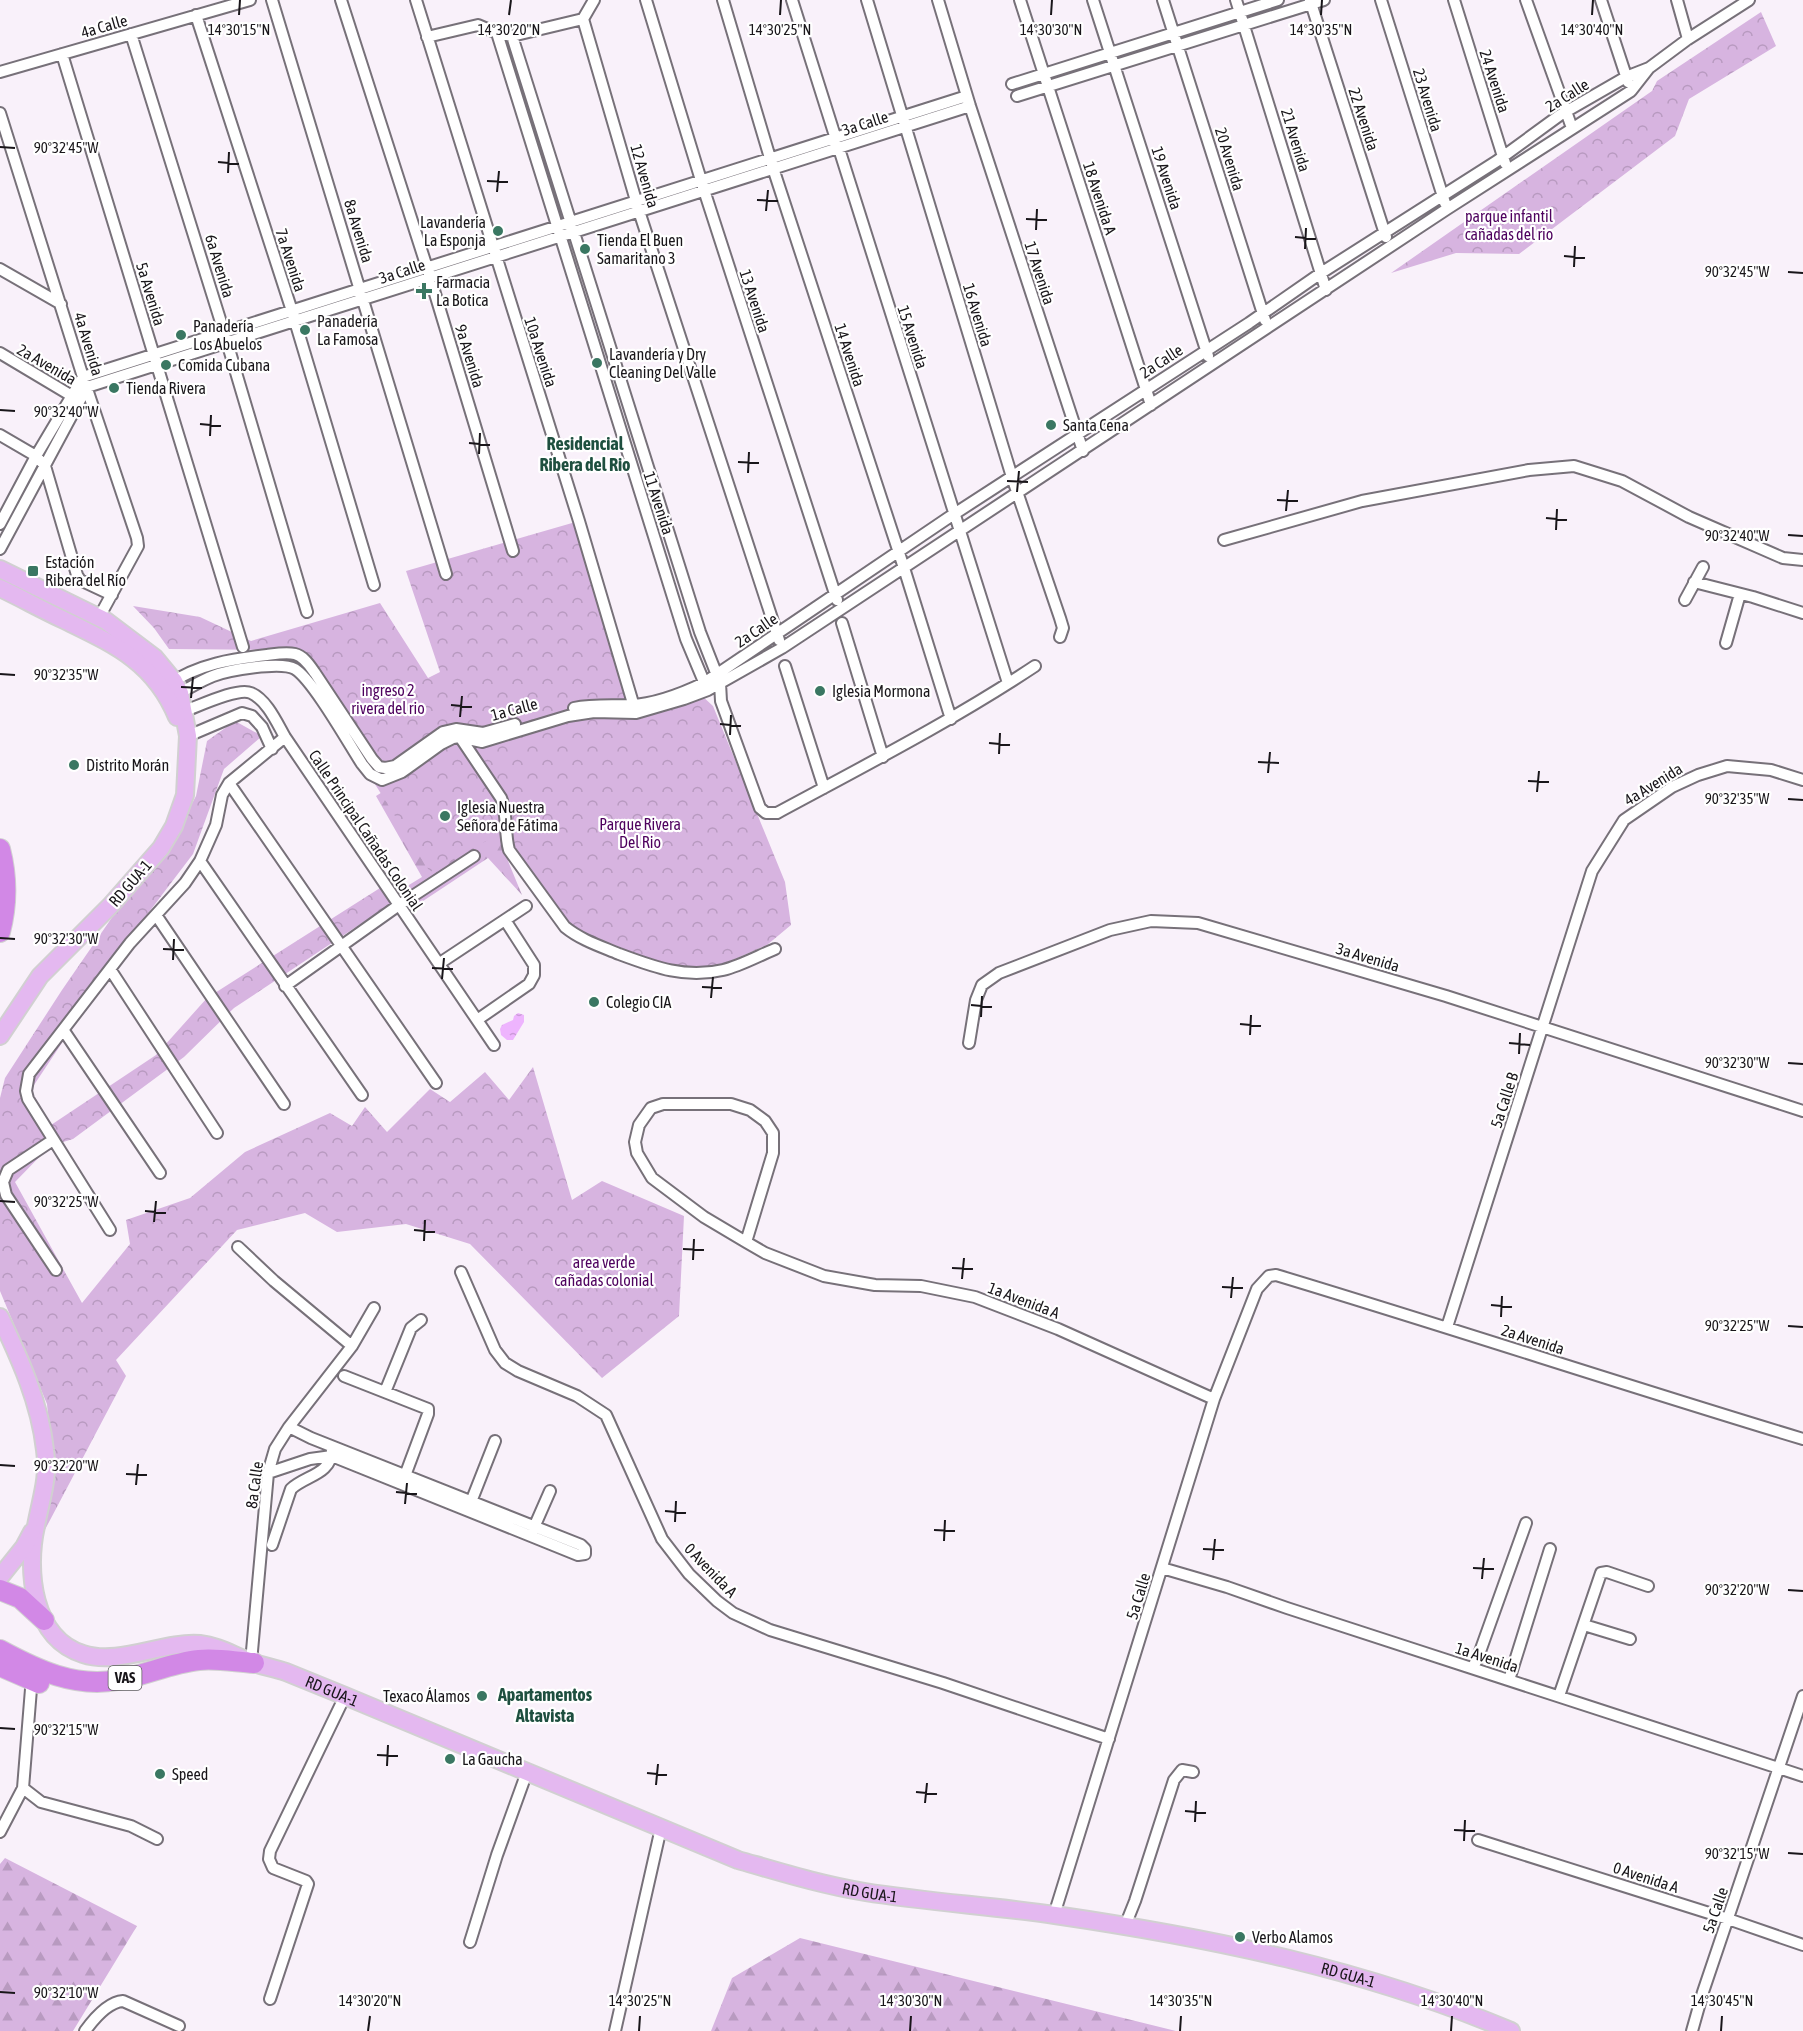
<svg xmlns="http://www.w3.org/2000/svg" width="1803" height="2031" font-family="'Asap Condensed',sans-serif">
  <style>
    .forest { fill: url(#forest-firs) }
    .park { fill: url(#park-crowns) }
    .water { fill: url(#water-ripples) }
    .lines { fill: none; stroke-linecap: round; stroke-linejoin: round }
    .street-casing { stroke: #777179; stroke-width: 14 }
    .primary-casing { stroke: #d1d0d1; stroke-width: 20 }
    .highway-casing { stroke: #d1d0d1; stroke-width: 22 }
    .street { stroke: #fff; stroke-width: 10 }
    .primary { stroke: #e4b8f0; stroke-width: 16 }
    .highway { stroke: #d288e6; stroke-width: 20 }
    .ticks { fill: none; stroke: #19161a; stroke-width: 2 }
    .poi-dot { fill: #3a7762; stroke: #fff; stroke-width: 2 }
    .labels { text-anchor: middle; stroke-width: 4.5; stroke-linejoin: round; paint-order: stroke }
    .shield { fill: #fff; stroke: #5e5c5f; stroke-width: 1.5 }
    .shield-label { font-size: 15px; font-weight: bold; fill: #19161a }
    .street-label { font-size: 16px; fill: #19161a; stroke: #fff }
    .park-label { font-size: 16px; fill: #4e015e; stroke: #fff }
    .poi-label { font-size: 16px; fill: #19161a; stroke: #fff; text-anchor: start }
    .neighbourhood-label { font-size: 18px; font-weight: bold; fill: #1e4f3f; stroke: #fff }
    .ticks-label { font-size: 15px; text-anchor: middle; fill: #19161a; stroke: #fff; stroke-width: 4.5; stroke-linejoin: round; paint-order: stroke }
  </style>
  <defs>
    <pattern id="forest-firs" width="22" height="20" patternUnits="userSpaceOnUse" patternTransform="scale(1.5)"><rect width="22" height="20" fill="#d7b4e0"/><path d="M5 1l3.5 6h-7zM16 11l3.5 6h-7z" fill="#b89ac0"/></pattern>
    <pattern id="park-crowns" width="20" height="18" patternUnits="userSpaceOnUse" patternTransform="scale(1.5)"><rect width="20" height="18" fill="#d7b4e0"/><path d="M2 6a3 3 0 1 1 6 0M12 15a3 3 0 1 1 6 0" fill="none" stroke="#b89ac0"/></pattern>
    <pattern id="water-ripples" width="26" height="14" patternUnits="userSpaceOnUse" patternTransform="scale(1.5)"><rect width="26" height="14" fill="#eeb4fe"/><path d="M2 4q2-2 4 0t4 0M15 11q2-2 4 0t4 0" fill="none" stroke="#cc9ad9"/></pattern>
  </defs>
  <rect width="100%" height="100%" fill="#f9f1fa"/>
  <!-- forest -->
  <path class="forest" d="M459,744l47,85 2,32 14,34 -34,-37 -71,47 -13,-17 18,-11 -46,-81z
    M5,1858l132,68 -64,105h-73v-167z
    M800,1938l376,93h-465l21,-53z"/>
  <!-- park -->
  <path class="park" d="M1761,12l15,34 -87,53 -14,37 -156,118 -63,-1 -65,20 261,-182 5,-10z
    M579,521l54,194 67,-21 13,12 72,176 6,43 -24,20 -64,28 -52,-7 -51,-19 -39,-26 -43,-58 -12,-33 -76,42 -139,-222 -122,-1 -15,-21 -21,-22 67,11 51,24 129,-38 48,75 12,-6 -34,-101z
    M235,721l27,15 -38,33 -31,85 -44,58 -119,179 15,38 111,-74 51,-57 173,-110 15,13 -161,107 -50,49 -111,82 -23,7 -35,36 67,121 48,-59 -4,-24 64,-22 55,-46 85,-39 22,13 13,-19 22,25 43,-43 20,13 35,-30 24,28 24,-33 39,133 30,-19 82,35 -5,100 -77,62 -132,-134 -64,-20 -69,8 -32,-19 -68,17 -121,130 10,16 -87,165 15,-63 -7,-74 -47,-113v-193l5,-20 57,-88 51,-74 47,-53 36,-67 11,-55z"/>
  <!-- water -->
  <path class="water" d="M518,1013l6,2v7l-11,18h-6l-6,-5 -1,-6 2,-4 11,-5 1,-4z"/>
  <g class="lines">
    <defs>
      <path id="street" d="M272,0l174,574
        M341,0l89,277 83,274
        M416,0l163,521 56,189
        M646,0l58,190 133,410
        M723,0l50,168 131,400 47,151
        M792,0l216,683
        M867,0l145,477 48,141 3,10 -3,9
        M938,0l32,106 113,345
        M1020,0l131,405
        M1093,0l115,356
        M1163,0l102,320
        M1236,0l90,290
        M1310,0l76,237
        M1381,0l64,203
        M1454,0l51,163
        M1526,0l46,128
        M1601,0l27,82
        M1677,0l11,39
        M196,15l96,296 82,274
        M583,19l56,192 140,429
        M497,33l189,606 21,50
        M131,34l93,298 83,280
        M512,36l188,596 20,51 1,18 39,107 6,5h11c87,-47 175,-92 258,-147
        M427,37l51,-12 19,8 15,3 71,-17 11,-19
        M62,54l181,593
        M0,72l250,-72
        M1012,84l266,-84
        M1017,96l307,-96
        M0,113l83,264 54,161 1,8 -36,66
        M0,269l61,35
        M0,353l77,46
        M0,435l36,21 9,10 32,109 3,5 32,15
        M0,524l36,-68 47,-79 884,-281
        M1224,540l138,-39 167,-31 45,-4 48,15 67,36 94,41 20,2
        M0,549l87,-162 883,-281
        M1694,582l59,15 50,16
        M1685,600l18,-33
        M842,623l41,134
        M1726,643l14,-49
        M785,666l39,122
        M169,684c30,-20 63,-25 98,-29 8,-1 19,-3 28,-1 9,2 15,12 20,19l57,86 7,8 6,1 10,-2 48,-34 13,-3 27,4 32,-9
        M175,695c13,-6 25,-14 38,-19 15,-6 68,-15 82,-7 18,11 54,75 67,95l8,10 12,6 20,-8 39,-28 12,-6 6,-1 23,5 86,-26 26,-4 42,1 48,-14 24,-9 74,-42 665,-439 184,-118 18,-23 39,-29 61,-39
        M574,708c19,-4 38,-2 57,-3 24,-1 52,-12 73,-22l244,-165 301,-195 72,-50 176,-112 63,-46 66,-38 23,-9
        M185,711c14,-5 53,-24 66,-18 16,7 26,30 34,44l209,308
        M458,734l43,64c7,17 3,34 8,52l56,77c16,13 35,19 54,27 35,13 66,25 104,16 17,-4 35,-14 52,-21
        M188,736l54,-23 10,3 10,11 10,22
        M229,783l207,300
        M200,861l162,234
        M156,915l128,189
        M440,963l86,-57
        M110,969l107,164
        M285,986l114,-81 75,-49
        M477,1020l52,-36 5,-9v-10l-29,-45
        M64,1031l96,142
        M969,1043l7,-43 6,-15 17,-12 111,-43 41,-9 47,2 248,73 357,115
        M53,1140l-45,30 -5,12 3,13 50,75
        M110,1230l-82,-131 -2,-8 3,-17 101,-131 55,-60 15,-22 16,-36 6,-30 7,-12 56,-46
        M746,1242l27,-89v-20l-8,-12 -15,-11 -19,-6h-68l-12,4 -12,17 -4,17 2,11 15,25 52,39 42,25 19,11 59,23 51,9 46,1 54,11 83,32 156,70
        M238,1247l36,34 78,65
        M461,1272l34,78 10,13 13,8 59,25 29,19 56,124 27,35 28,27 16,12 37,17 173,53 166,56
        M1447,1327l145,-456 32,-51 48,-33 26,-12 29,-9 44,4 32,10
        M344,1376l84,33v5l-25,67
        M385,1392l26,-64 10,-8
        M268,1473l42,-14 22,-3 246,99 7,-1v-5l-4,-4 -270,-107 -22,-11
        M469,1507l26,-66
        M532,1532l18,-41
        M272,1545l19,-56c15,-14 40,-14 41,-39
        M1162,1568l65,19 60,21 516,168
        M1584,1625l46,14
        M251,1662l17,-189 7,-24 14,-22 63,-81 22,-38
        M1472,1668l5,-8 49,-137
        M1509,1680l41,-131
        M1559,1696l42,-123 6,-1 41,14
        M23,1788l18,14 90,24 26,13
        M0,1832l23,-44 8,-99 3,-8
        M1478,1840l250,79 75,26
        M1054,1915l160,-516 43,-110 12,-13 7,-1c176,53 351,111 527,164
        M1125,1926l10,-25 39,-121 8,-10 11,2
        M470,1942l27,-87 30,-83
        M270,1999l38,-115 -2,-3 -33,-13 -4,-9 1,-8 75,-155
        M85,2031c8,-11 23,-29 38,-30l56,25
        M615,2031l46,-203
        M1692,2031l11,-39 100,-296"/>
      <g id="primary">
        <path d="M0,569l106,52 49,37 19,23 6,12 8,43 -3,59 -11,31 -13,22 -50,57 -71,71 -40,60"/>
        <path d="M0,588c21,10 41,21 62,31 51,25 92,42 115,98"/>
        <path id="s1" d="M0,1317c20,42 40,86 45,133 4,29 -4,48 -9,76 -10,44 -4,112 47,128 36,12 80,-13 117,-10 19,2 34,12 51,18 11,4 23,6 35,10 20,8 39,16 59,24l393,164c42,12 84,25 127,32 63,10 127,14 190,23 157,23 309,54 456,116"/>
        <path d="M0,1577l24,-30 8,-15"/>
      </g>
      <path id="highway" d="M0,849c7,27 7,56 0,83
        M0,1590l20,8 24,22
        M0,1650c37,20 75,38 118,30 28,-5 53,-17 81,-20 18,-2 37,2 55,3
        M0,1666l39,17"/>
    </defs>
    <!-- street casing -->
    <use href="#street" class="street-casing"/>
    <!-- primary casing -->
    <use href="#primary" class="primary-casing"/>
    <!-- highway casing -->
    <use href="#highway" class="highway-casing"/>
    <!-- street -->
    <use href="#street" class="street"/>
    <!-- primary -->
    <use href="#primary" class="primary"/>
    <!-- highway -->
    <use href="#highway" class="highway"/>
  </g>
  <!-- ticks -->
  <path class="ticks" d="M239,15l1,-15M509,15l2,-15M780,15l1,-15M1051,15l1,-15M1321,15l1,-15M1592,15l1,-15M0,147l15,1M218,162l21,2M228,173l1,-21M487,181l21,1M497,192l2,-21M757,200l21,1M766,211l2,-21M1026,219l21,1M1036,230l1,-21M1295,237l21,2M1305,249l1,-21M1564,256l21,2M1574,267l1,-21M1788,272l15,1M0,410l15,1M200,424l21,2M210,436l1,-21M469,443l21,2M479,454l1,-21M738,462l21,1M748,473l1,-21M1007,481l21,1M1017,492l2,-21M1277,500l21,1M1286,511l2,-21M1546,518l21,2M1556,530l1,-21M1788,535l15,1M0,674l15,1M181,687l21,1M191,698l2,-21M451,705l21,2M460,717l2,-21M720,724l21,2M730,735l1,-20M989,743l21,2M999,754l1,-21M1258,762l21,1M1268,773l2,-21M1528,781l21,1M1537,792l2,-21M1788,799l15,1M0,938l15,1M163,949l21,1M173,960l1,-21M432,968l21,1M442,979l2,-21M702,987l20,1M711,998l2,-21M971,1005l21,2M981,1017l1,-21M1240,1024l21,2M1250,1035l1,-20M1509,1043l21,2M1519,1054l1,-21M1788,1063l15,1M0,1201l15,1M145,1211l21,2M154,1222l2,-21M414,1230l21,2M424,1241l1,-21M683,1249l21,1M693,1260l1,-21M952,1268l21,1M962,1279l2,-21M1222,1287l21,1M1231,1298l2,-21M1491,1305l21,2M1501,1317l1,-21M1788,1326l15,1M0,1465l15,1M126,1474l21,1M136,1485l2,-21M396,1492l21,2M405,1504l2,-21M665,1511l21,2M675,1522l1,-21M934,1530l21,1M944,1541l1,-21M1203,1549l21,1M1213,1560l2,-21M1473,1568l21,1M1482,1579l2,-21M1788,1590l15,1M0,1728l15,1M377,1755l21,1M387,1766l1,-21M647,1773l20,2M656,1785l2,-21M916,1792l21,2M925,1803l2,-20M1185,1811l21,2M1195,1822l1,-21M1454,1830l21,1M1464,1841l1,-21M1788,1853l15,1M0,1992l15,1M368,2031l2,-15M639,2031l1,-15M910,2031l1,-15M1180,2031l1,-15M1451,2031l1,-15M1721,2031l1,-15"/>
  <!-- markers -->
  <g class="poi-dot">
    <circle cx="498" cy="231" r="6"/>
    <circle cx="585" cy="249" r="6"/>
    <path d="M421 282h6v6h6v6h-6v6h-6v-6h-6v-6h6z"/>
    <circle cx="305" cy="330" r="6"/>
    <circle cx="181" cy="335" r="6"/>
    <circle cx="597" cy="363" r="6"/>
    <circle cx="166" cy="365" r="6"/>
    <circle cx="114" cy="388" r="6"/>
    <circle cx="1051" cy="425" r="6"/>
    <rect x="27" y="565" width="12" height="12" rx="3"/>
    <circle cx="820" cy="691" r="6"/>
    <circle cx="74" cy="765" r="6"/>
    <circle cx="445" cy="816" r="6"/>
    <circle cx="594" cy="1002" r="6"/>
    <circle cx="482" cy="1696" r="6"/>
    <circle cx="450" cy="1759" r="6"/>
    <circle cx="160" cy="1774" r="6"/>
    <circle cx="1240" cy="1937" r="6"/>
  </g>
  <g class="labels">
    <!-- shield labels -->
    <rect class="shield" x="108.5" y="1666" width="33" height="24" rx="4.5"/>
    <g class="shield-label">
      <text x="125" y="1683">VAS</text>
    </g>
    <!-- street labels -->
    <g class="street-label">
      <text transform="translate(104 26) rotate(-16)" y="6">4a Calle</text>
      <text transform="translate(1495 81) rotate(72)" y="6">24 Avenida</text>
      <text transform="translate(1567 95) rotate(-32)" y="6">2a Calle</text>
      <text transform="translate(1428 100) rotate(73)" y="6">23 Avenida</text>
      <text transform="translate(1364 119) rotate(72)" y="6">22 Avenida</text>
      <text transform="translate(865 123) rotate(-18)" y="6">3a Calle</text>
      <text transform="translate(1296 140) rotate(73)" y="6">21 Avenida</text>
      <text transform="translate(1230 159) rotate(73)" y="6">20 Avenida</text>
      <text transform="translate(645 176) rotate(74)" y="6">12 Avenida</text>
      <text transform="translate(1167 178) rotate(72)" y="6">19 Avenida</text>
      <text transform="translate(1100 198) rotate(72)" y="6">18 Avenida A</text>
      <text transform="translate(359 231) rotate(73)" y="6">8a Avenida</text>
      <text transform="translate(291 260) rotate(72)" y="6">7a Avenida</text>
      <text transform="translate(220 266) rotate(73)" y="6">6a Avenida</text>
      <text transform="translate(402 271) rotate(-18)" y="6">3a Calle</text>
      <text transform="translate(1040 273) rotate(72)" y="6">17 Avenida</text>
      <text transform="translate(151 294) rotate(73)" y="6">5a Avenida</text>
      <text transform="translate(755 301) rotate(72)" y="6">13 Avenida</text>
      <text transform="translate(978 315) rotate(73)" y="6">16 Avenida</text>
      <text transform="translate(913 337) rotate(72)" y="6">15 Avenida</text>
      <text transform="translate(89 344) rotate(73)" y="6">4a Avenida</text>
      <text transform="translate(541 352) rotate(72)" y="6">10a Avenida</text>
      <text transform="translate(850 355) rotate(72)" y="6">14 Avenida</text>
      <text transform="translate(470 356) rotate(73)" y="6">9a Avenida</text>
      <text transform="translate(1161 361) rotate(-33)" y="6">2a Calle</text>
      <text transform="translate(47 364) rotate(30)" y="6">2a Avenida</text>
      <text transform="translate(659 503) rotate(72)" y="6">11 Avenida</text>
      <text transform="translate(756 630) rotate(-34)" y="6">2a Calle</text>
      <text transform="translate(514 709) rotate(-15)" y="6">1a Calle</text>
      <text transform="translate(1653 784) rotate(-32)" y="6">4a Avenida</text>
      <text transform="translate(366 830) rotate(56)" y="6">Calle Principal Cañadas Colonial</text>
      <text transform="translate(130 883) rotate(-49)" y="6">RD GUA-1</text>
      <text transform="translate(1368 957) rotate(17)" y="6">3a Avenida</text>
      <text transform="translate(1504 1100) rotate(-72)" y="6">5a Calle B</text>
      <text transform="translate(1024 1300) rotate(21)" y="6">1a Avenida A</text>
      <text transform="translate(1533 1339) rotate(18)" y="6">2a Avenida</text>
      <text transform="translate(254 1485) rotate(-82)" y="6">8a Calle</text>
      <text transform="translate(711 1570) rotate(46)" y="6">0 Avenida A</text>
      <text transform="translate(1138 1596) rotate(-73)" y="6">5a Calle</text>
      <text transform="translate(1487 1657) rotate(18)" y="6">1a Avenida</text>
      <text dy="6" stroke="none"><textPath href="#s1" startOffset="626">RD GUA-1</textPath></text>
      <text transform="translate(1646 1877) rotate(18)" y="6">0 Avenida A</text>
      <text dy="6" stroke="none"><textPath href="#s1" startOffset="1202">RD GUA-1</textPath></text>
      <text transform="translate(1715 1910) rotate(-71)" y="6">5a Calle</text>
      <text dy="6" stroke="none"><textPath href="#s1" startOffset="1688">RD GUA-1</textPath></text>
    </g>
    <!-- park labels -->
    <g class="park-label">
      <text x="1509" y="222">parque infantil<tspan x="1509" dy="18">cañadas del rio</tspan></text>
      <text x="388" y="696">ingreso 2<tspan x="388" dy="18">rivera del rio</tspan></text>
      <text x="640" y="830">Parque Rivera<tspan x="640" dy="18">Del Rio</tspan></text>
      <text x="604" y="1268">area verde<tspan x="604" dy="18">cañadas colonial</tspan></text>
    </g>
    <!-- poi labels -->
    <g class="poi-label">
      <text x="486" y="228" text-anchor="end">Lavandería<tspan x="486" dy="18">La Esponja</tspan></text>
      <text x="597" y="246">Tienda El Buen<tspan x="597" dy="18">Samaritano 3</tspan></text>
      <text x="436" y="288">Farmacia<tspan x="436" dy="18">La Botica</tspan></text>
      <text x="317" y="327">Panadería<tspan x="317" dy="18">La Famosa</tspan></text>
      <text x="193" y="332">Panadería<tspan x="193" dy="18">Los Abuelos</tspan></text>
      <text x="609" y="360">Lavandería y Dry<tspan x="609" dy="18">Cleaning Del Valle</tspan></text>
      <text x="178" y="371">Comida Cubana</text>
      <text x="126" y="394">Tienda Rivera</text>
      <text x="1063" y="431">Santa Cena</text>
      <text x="45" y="568">Estación<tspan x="45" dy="18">Ribera del Río</tspan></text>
      <text x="832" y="697">Iglesia Mormona</text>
      <text x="86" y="771">Distrito Morán</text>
      <text x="457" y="813">Iglesia Nuestra<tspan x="457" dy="18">Señora de Fátima</tspan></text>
      <text x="606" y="1008">Colegio CIA</text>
      <text x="470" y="1702" text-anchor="end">Texaco Álamos</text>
      <text x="462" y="1765">La Gaucha</text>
      <text x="172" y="1780">Speed</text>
      <text x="1252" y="1943">Verbo Alamos</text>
    </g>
    <!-- neighbourhood labels -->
    <g class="neighbourhood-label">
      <text x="585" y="450">Residencial<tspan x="585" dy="21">Ribera del Rio</tspan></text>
      <text x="545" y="1701">Apartamentos<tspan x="545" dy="21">Altavista</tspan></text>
    </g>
  </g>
  <g class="ticks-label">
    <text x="239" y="35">14°30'15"N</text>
    <text x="509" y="35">14°30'20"N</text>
    <text x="780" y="35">14°30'25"N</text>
    <text x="1051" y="35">14°30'30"N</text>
    <text x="1321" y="35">14°30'35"N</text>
    <text x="1592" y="35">14°30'40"N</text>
    <text x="66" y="153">90°32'45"W</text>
    <text x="1737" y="277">90°32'45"W</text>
    <text x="66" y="417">90°32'40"W</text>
    <text x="1737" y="541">90°32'40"W</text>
    <text x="66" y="680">90°32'35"W</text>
    <text x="1737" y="804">90°32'35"W</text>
    <text x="66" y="944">90°32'30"W</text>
    <text x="1737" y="1068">90°32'30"W</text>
    <text x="66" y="1207">90°32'25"W</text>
    <text x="1737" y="1331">90°32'25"W</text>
    <text x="66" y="1471">90°32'20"W</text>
    <text x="1737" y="1595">90°32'20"W</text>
    <text x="66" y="1735">90°32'15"W</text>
    <text x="1737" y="1859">90°32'15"W</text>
    <text x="66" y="1998">90°32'10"W</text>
    <text x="370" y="2006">14°30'20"N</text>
    <text x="640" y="2006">14°30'25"N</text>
    <text x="911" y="2006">14°30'30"N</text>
    <text x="1181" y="2006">14°30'35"N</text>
    <text x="1452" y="2006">14°30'40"N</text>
    <text x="1722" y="2006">14°30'45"N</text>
  </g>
</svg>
